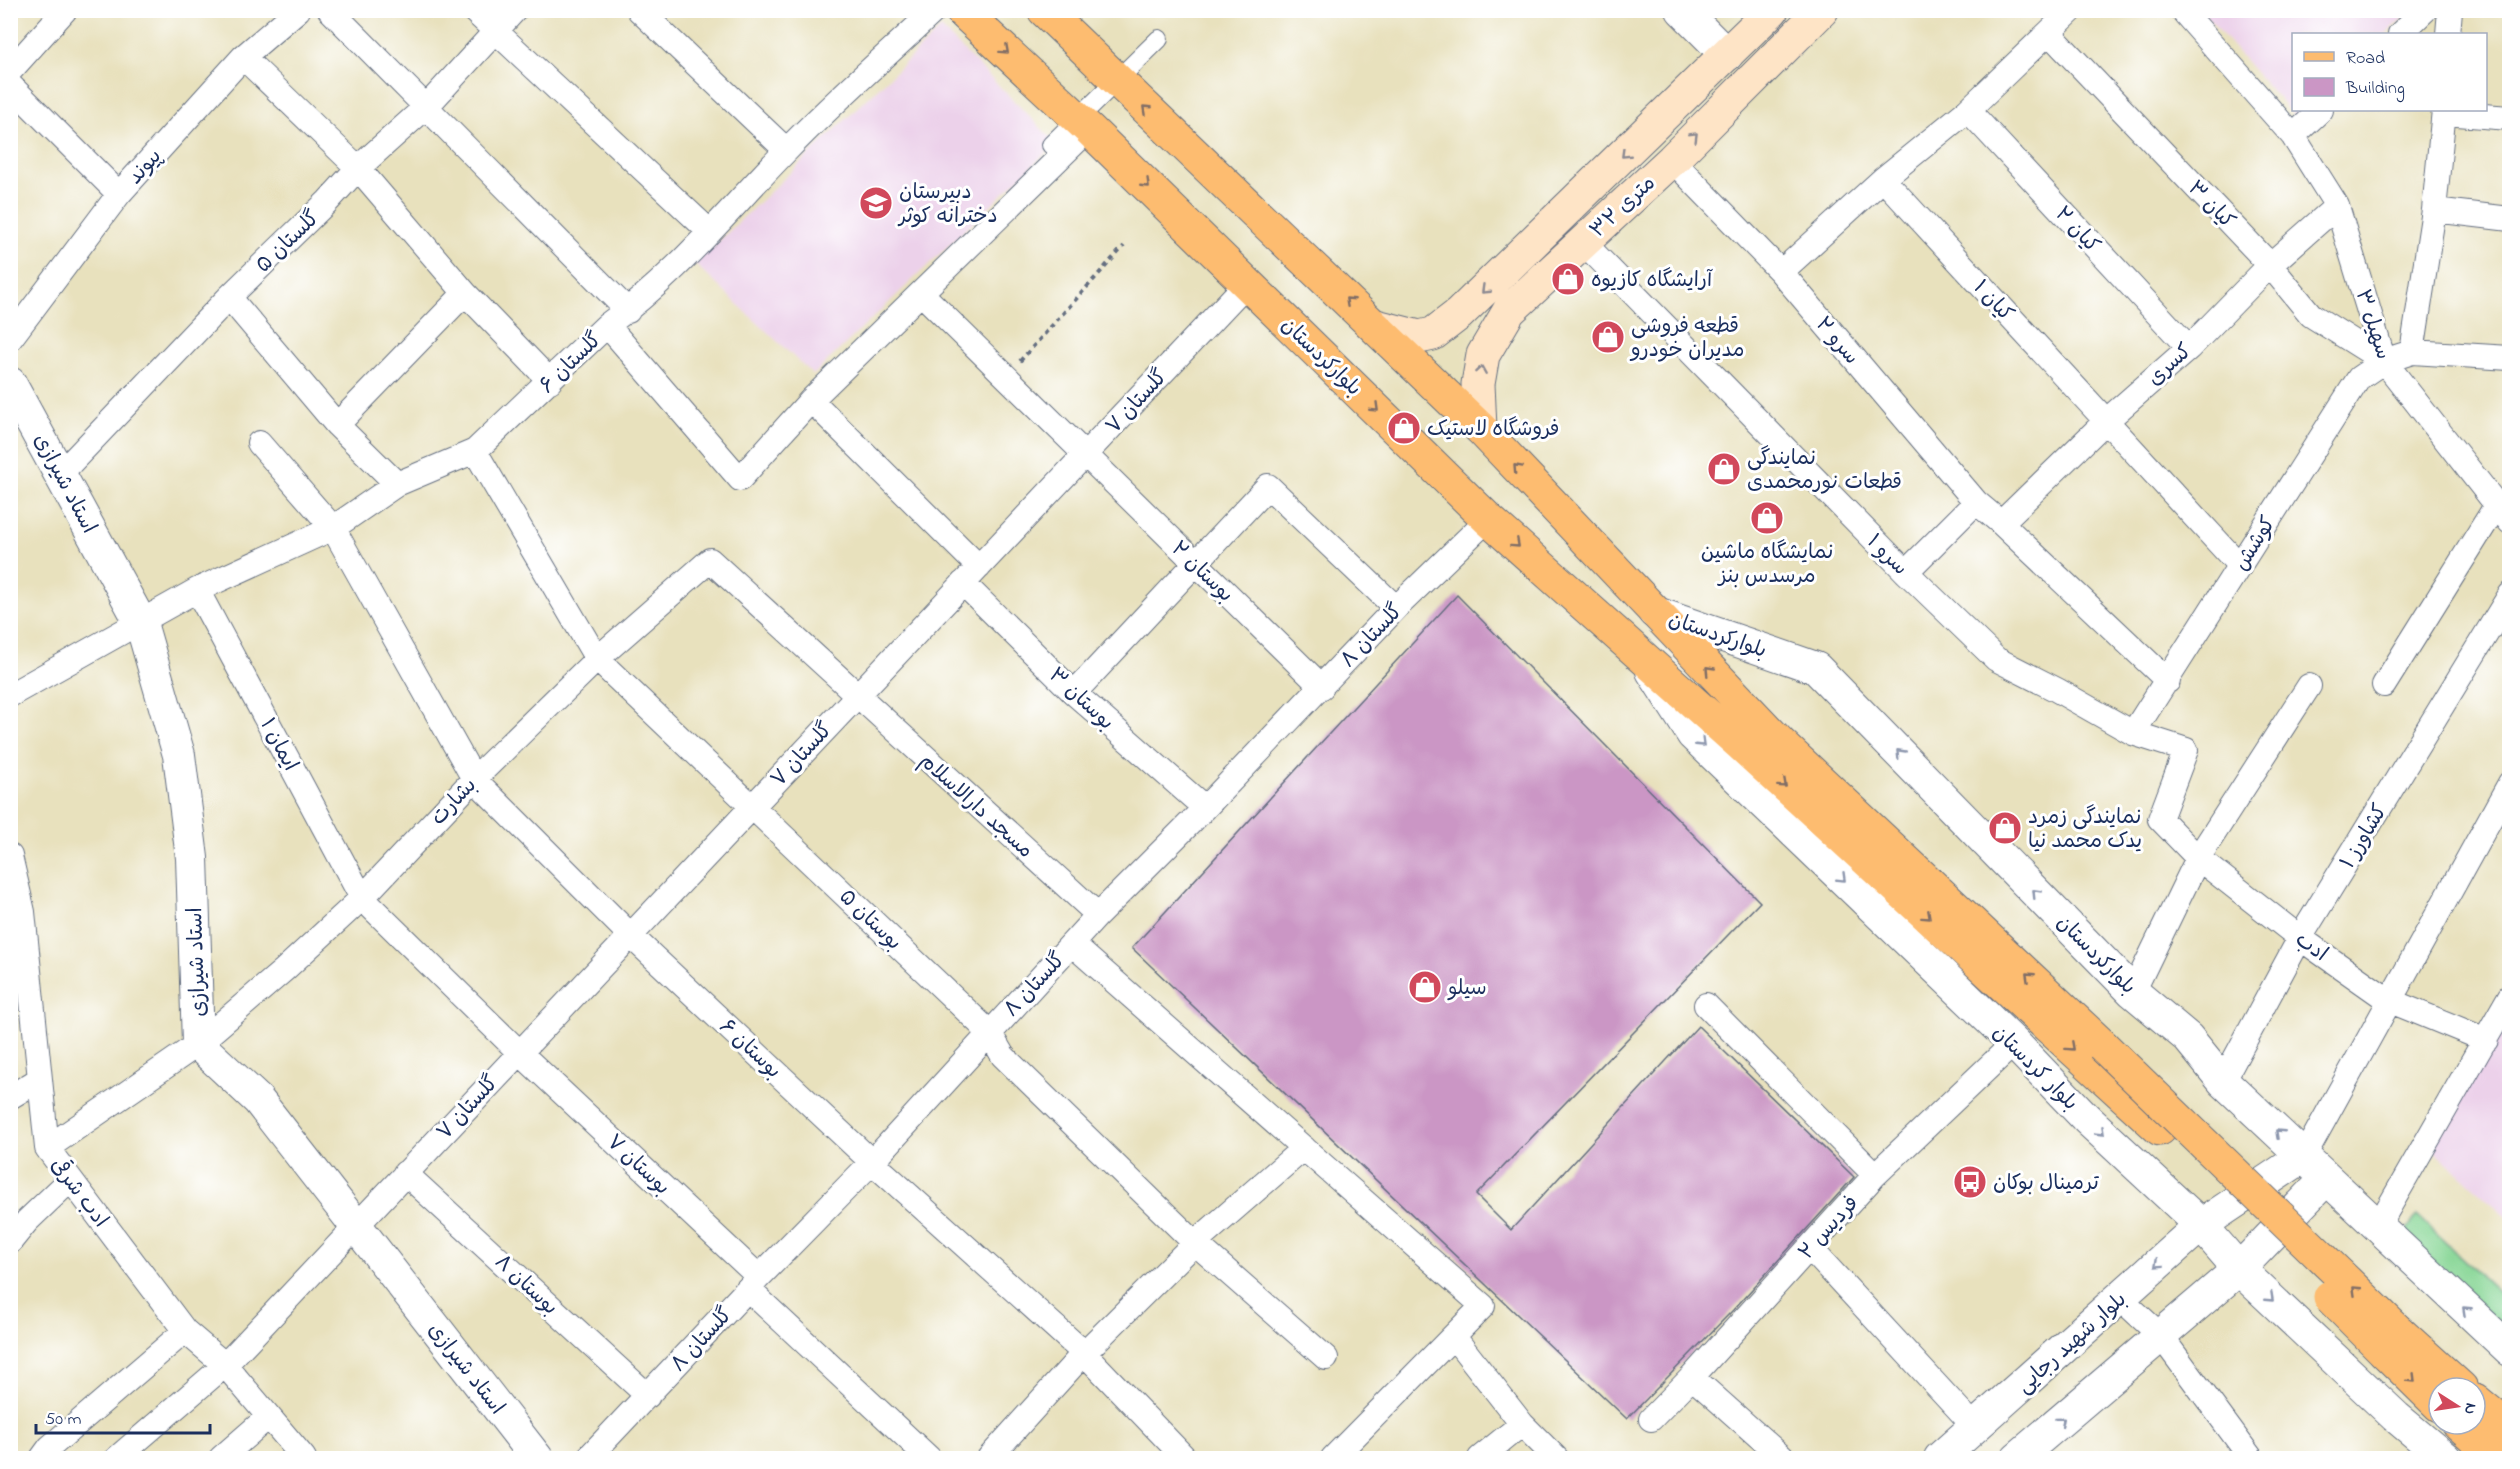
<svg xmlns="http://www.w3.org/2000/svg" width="2520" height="1469" font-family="'Indie Flower','Playpen Sans Arabic',sans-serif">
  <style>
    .built { fill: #ecd1ea }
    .green { fill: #87d695; stroke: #51827a; stroke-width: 1.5 }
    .building { fill: #cb96c5 }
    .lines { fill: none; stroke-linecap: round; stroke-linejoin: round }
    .pedestrian-casing { stroke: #636d7f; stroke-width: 20 }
    .minor-casing { stroke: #636d7f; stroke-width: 26 }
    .tertiary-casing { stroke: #636d7f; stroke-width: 34 }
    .secondary-casing { stroke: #636d7f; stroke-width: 35 }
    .primary-casing { stroke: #636d7f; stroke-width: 35 }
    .path { stroke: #636d7f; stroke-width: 4; stroke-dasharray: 4.5 4.5; stroke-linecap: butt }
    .pedestrian { stroke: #fff; stroke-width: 18 }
    .minor { stroke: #fff; stroke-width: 24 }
    .tertiary { stroke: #fff; stroke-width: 32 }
    .secondary { stroke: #fee4c6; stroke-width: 33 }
    .primary { stroke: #fdbc70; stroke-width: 33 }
    .primary-bridge-casing { stroke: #636d7f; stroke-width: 35; stroke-linecap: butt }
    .primary-bridge { stroke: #fdbc70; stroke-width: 33 }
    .oneway { stroke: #816e66 }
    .oneway2 { stroke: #8c8a92 }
    .oneway3 { stroke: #8d97ae }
    .labels { text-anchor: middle; stroke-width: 6; stroke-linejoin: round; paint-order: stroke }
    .street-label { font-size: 21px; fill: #1b2f5e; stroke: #fff }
    .poi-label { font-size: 21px; fill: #1b2f5e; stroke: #fff; text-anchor: start }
  </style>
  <rect width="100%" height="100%" fill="#fff"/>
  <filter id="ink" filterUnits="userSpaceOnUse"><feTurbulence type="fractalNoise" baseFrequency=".0167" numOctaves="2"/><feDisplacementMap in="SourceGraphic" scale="12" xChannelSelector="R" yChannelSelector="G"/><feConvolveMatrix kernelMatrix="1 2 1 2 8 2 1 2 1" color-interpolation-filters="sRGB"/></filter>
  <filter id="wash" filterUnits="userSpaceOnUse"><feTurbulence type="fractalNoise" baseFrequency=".008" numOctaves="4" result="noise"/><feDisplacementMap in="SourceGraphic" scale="24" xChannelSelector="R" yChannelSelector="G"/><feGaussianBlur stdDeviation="1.35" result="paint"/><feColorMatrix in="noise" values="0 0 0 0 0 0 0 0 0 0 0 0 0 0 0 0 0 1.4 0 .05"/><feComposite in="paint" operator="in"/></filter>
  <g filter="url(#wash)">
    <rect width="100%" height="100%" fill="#e8e1bd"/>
    <!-- built -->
    <path class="built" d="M2202,11h209l-25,23h-92v76h12l-10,9z
      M941,28l115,115 -243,232 -118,-111z
      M2509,997v222l-82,-75z"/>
    <!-- green -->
    <path class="green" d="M2417,1216l92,86v38l-110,-100z"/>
    <g id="blocks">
      <!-- building -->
      <path class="building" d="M1457,595l303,307 -284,293 35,35 187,-204 156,151 -121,133 -106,109 -495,-471z"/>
    </g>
  </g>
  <g filter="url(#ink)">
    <use href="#blocks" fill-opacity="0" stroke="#636d7f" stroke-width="1.5"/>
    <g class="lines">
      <defs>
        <path id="pedestrian" d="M1051,145l108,-106"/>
        <path id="minor" d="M330,10l298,301
          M473,10l237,222
          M639,10l147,140
          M2182,10l111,126 44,70 47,155 126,161
          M2049,33l221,232 41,50 73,46
          M2400,34l25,-24
          M2448,34l2,-24
          M243,57l115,111 107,125 85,88
          M10,71l55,-61
          M10,85l109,109
          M1968,110l221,238
          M2444,113l66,5
          M2293,136l28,-26
          M1672,160l109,112 195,230 25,21 167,158
          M1883,179l357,387
          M2434,210l76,9
          M1583,242l323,330 90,87 61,31 76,43 53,17 -26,69 38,39 102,80 88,62 98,40
          M1781,272l102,-93 85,-69 104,-100
          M921,293l401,394
          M229,297l108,128 60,59
          M607,325l133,154 71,-79 278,-271
          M10,339l109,-145 124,-137 55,-47
          M2412,352l22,-142 10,-100
          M811,400l168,167
          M337,425l128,-132
          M259,443l74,85 141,251 156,156 242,227 212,191 101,105
          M475,451l122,208 392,373 14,24 192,187 131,115
          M61,473l168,-176 99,-96 30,-33 69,-62 88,-96
          M2001,523l105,-102 83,-73 81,-83 67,-59
          M1906,572l70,-70
          M963,583l111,110 131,115
          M197,590l165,308 157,154 240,225
          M2384,685l112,-179
          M1074,693l194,-207 128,122
          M10,695l187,-105 136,-62 64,-44 78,-33 132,-126c68,-48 121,-115 179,-174 47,-49 99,-94 149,-141
          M2133,733l226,-355 25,-17 28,-9 98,6
          M10,856l13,56 24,236 138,183 40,34 79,93
          M1072,944l411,362 -150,152
          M2133,992l65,-134 111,-172
          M1706,1005l169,170
          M2223,1081l77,-143 210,-343
          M10,1097l30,-18
          M47,1148l151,-104 86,-74 78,-72 112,-119 123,-120 113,-99 388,355
          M2304,1156l206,-373
          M405,1173l243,223
          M2377,1228l133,-232
          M10,1242l17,-21 43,-41
          M1810,1248l165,179
          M748,1289l181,169
          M2120,1298l41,38 90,122
          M1454,1337l68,87 34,34
          M1692,1377l91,81
          M1651,1419l41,-42 183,-202 139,-132
          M42,1458l8,-11 135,-116
          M117,1458l108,-93 1022,-1082
          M221,1458l47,-41
          M588,1458l171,-181 113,-115 226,-247 107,-107 191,-200 92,-89
          M989,1458l95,-105 111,-110 109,-95
          M1480,1458l42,-34"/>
        <path id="tertiary" d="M1682,10l45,45
          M10,383l131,240 38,132 13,103 6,186 60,56 279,358
          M1654,612l162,56 317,324 55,46 35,43 287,269
          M1652,671l41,64 321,308 73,76 114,106 38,44 157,148 49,41
          M1940,1458l261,-233 103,-69
          M2017,1458l222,-189 87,-90"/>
        <path id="secondary" d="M1376,326l43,11 14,-3 26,-20 313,-304
          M1480,428l-2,-44 5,-29 26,-44 163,-151 150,-150"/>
        <path id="primary" d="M961,10l128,119 399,390 252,225 420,385
          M1044,10l436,418 299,314 323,303
          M2398,1331l63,57
          M2385,1352l54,53
          M2475,1400l35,29
          M2459,1424l38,34"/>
      </defs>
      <!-- pedestrian casing -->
      <use href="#pedestrian" class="pedestrian-casing"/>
      <!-- minor casing -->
      <use href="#minor" class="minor-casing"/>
      <!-- tertiary casing -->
      <use href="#tertiary" class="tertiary-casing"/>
      <!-- secondary casing -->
      <use href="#secondary" class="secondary-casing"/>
      <!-- primary casing -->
      <use href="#primary" class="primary-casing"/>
      <!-- path -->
      <path class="path" d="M1020,361l104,-115"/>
      <!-- pedestrian -->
      <use href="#pedestrian" class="pedestrian"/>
      <!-- minor -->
      <use href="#minor" class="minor"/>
      <!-- tertiary -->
      <use href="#tertiary" class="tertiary"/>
      <!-- secondary -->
      <use href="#secondary" class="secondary"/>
      <!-- primary -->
      <use href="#primary" class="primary"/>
      <defs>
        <path id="primary-bridge" d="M2102,1045l296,286
          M2330,1297l55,55"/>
      </defs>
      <!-- primary-bridge casing -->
      <use href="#primary-bridge" class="primary-bridge-casing"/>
      <!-- primary-bridge -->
      <use href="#primary-bridge" class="primary-bridge"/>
    </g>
    <!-- one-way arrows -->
    <defs><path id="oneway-chevron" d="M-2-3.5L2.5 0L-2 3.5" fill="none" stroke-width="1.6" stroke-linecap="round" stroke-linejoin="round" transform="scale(1.5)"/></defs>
    <g class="oneway">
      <use href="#oneway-chevron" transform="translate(1005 50) rotate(42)"/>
      <use href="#oneway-chevron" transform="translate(1146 109) rotate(-137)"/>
      <use href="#oneway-chevron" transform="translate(1146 184) rotate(44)"/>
      <use href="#oneway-chevron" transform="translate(1349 301) rotate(-137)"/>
      <use href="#oneway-chevron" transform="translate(1375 408) rotate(44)"/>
      <use href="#oneway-chevron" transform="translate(1517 468) rotate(-133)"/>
      <use href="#oneway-chevron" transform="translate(1516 544) rotate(42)"/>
      <use href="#oneway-chevron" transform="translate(1709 670) rotate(-134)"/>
      <use href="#oneway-chevron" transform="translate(1783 784) rotate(42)"/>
      <use href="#oneway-chevron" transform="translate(1927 916) rotate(42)"/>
      <use href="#oneway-chevron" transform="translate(2029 976) rotate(-137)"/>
      <use href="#oneway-chevron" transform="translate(2071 1047) rotate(42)"/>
      <use href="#oneway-chevron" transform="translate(2356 1290) rotate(-136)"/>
      <use href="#oneway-chevron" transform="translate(2412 1379) rotate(45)"/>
    </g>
    <g class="oneway2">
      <use href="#oneway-chevron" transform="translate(1694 136) rotate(-45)"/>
      <use href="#oneway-chevron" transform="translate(1625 154) rotate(136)"/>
      <use href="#oneway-chevron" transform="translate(1485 290) rotate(136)"/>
      <use href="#oneway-chevron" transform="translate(1481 370) rotate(-81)"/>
    </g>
    <g class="oneway3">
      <use href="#oneway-chevron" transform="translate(1701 743) rotate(44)"/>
      <use href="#oneway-chevron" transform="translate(1900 753) rotate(-134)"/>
      <use href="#oneway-chevron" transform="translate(1842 878) rotate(44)"/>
      <use href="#oneway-chevron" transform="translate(2036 893) rotate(-134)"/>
      <use href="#oneway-chevron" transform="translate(2101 1132) rotate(43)"/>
      <use href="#oneway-chevron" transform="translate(2279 1133) rotate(-137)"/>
      <use href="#oneway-chevron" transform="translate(2158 1264) rotate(138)"/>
      <use href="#oneway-chevron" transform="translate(2270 1298) rotate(43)"/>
      <use href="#oneway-chevron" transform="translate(2466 1310) rotate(-137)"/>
      <use href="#oneway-chevron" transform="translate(2061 1421) rotate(-40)"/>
    </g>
  </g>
  <!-- icons -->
  <defs>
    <symbol id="school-disc" viewBox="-11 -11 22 22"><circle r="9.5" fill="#d1495b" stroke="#fff"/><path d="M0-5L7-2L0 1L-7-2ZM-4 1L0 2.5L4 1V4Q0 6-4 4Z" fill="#fff"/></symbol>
    <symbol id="shop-disc" viewBox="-11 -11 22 22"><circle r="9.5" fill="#d1495b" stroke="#fff"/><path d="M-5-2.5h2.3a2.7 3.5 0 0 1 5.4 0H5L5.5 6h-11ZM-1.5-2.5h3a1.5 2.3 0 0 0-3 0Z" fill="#fff"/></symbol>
    <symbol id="bus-disc" viewBox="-11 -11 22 22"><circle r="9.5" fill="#d1495b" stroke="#fff"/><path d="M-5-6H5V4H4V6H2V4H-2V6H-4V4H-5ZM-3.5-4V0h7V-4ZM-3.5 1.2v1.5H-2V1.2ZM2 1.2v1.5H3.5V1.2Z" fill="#fff"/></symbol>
  </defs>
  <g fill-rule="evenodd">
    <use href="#school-disc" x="857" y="184" width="38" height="38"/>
    <use href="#shop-disc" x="1549" y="260" width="38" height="38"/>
    <use href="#shop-disc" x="1589" y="318" width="38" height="38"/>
    <use href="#shop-disc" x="1385" y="409" width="38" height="38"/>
    <use href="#shop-disc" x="1705" y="450" width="38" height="38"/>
    <use href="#shop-disc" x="1748" y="499" width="38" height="38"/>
    <use href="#shop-disc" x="1986" y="809" width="38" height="38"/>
    <use href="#shop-disc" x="1406" y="968" width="38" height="38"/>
    <use href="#bus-disc" x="1951" y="1163" width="38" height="38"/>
  </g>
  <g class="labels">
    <!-- street labels -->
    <g class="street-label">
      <text transform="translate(144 166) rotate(-48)" y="7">پیوند</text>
      <text transform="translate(2212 204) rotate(46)" y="7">کیان ۳</text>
      <text transform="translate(1622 206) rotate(-43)" y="7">۳۲ متری</text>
      <text transform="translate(2078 229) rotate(47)" y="7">کیان ۲</text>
      <text transform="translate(287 241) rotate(-44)" y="7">گلستان ۵</text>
      <text transform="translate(1994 300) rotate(47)" y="7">کیان ۱</text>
      <text transform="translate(2374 324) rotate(72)" y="7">سهیل ۳</text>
      <text transform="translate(1838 340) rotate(50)" y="7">سرو ۲</text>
      <text transform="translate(1322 356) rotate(44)" y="7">بلوارکردستان</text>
      <text transform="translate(570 362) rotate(-44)" y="7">گلستان ۶</text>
      <text transform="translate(2169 364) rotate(-42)" y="7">کسری</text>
      <text transform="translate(1136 401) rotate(-47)" y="7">گلستان ۷</text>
      <text transform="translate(66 483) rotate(62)" y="7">استاد شیرازی</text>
      <text transform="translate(2254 543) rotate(-58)" y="7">کوشش</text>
      <text transform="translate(1888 554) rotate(45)" y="7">سرو ۱</text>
      <text transform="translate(1203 571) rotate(44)" y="7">بوستان ۲</text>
      <text transform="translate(1718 634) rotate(19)" y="7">بلوارکردستان</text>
      <text transform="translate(1371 635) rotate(-46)" y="7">گلستان ۸</text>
      <text transform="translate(1082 698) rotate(43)" y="7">بوستان ۳</text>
      <text transform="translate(280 744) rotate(62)" y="7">ایمان ۱</text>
      <text transform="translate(801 754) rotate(-47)" y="7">گلستان ۷</text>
      <text transform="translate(453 801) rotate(-47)" y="7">بشارت</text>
      <text transform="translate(977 805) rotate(42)" y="7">مسجد دارالاسلام</text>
      <text transform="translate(2363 836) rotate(-59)" y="7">کشاورز ۱</text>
      <text transform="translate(871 919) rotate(44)" y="7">بوستان ۵</text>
      <text transform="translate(2312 946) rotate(36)" y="7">ادب</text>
      <text transform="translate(2097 954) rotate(45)" y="7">بلوارکردستان</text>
      <text transform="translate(196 962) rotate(-92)" y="7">استاد شیرازی</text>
      <text transform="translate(1034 984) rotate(-47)" y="7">گلستان ۸</text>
      <text transform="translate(751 1048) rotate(43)" y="7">بوستان ۶</text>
      <text transform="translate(2036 1067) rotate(45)" y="7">بلوار کردستان</text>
      <text transform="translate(467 1107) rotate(-47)" y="7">گلستان ۷</text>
      <text transform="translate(639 1164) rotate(43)" y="7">بوستان ۷</text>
      <text transform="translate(80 1192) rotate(53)" y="7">ادب شرقی</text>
      <text transform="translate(1828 1227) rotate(-48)" y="7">فردیس ۲</text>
      <text transform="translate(527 1284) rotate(43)" y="7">بوستان ۸</text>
      <text transform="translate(701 1339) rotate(-47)" y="7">گلستان ۸</text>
      <text transform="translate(2071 1342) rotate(-42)" y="7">بلوار شهید رجایی</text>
      <text transform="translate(467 1368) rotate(52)" y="7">استاد شیرازی</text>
    </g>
    <!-- poi labels -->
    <g class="poi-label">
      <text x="899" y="198">دبیرستان<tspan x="899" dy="24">دخترانه کوثر</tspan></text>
      <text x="1591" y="286">آرایشگاه کازیوه</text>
      <text x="1631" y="332">قطعه فروشی<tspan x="1631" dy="24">مدیران خودرو</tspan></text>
      <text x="1427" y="435">فروشگاه لاستیک</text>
      <text x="1747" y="464">نمایندگی<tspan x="1747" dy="24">قطعات نورمحمدی</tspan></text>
      <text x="1767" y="558" text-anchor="middle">نمایشگاه ماشین<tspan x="1767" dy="24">مرسدس بنز</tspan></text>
      <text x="2028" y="823">نمایندگی زمرد<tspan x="2028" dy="24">یدک محمد نیا</tspan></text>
      <text x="1448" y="994">سیلو</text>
      <text x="1993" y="1189">ترمینال بوکان</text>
    </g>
  </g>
  <!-- margin -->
  <rect width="2520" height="1469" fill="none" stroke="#fff" stroke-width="36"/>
  <!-- legend -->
  <rect x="2292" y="33" width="195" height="78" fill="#ffffff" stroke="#a4acbf" stroke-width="1.5"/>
  <rect x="2304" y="52" width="30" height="9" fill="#fdbc70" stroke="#a4acbf" stroke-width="1.5"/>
  <text x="2346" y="63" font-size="18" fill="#1b2f5e">Road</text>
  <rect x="2304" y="78" width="30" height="18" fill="#cb96c5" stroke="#a4acbf" stroke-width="1.5"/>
  <text x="2346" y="93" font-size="18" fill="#1b2f5e">Building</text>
  <!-- north arrow -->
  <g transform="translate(2457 1406) rotate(102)"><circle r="28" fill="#ffffff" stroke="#a4acbf" stroke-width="1.5"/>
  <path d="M0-4.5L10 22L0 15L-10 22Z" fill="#d1495b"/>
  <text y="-9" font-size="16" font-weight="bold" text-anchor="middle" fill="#1b2f5e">N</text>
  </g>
  <!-- scale -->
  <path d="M36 1424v9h174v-9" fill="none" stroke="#1b2f5e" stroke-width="3"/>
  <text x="45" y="1424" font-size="18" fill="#1b2f5e" stroke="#ffffff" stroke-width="4.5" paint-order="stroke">50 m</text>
</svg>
